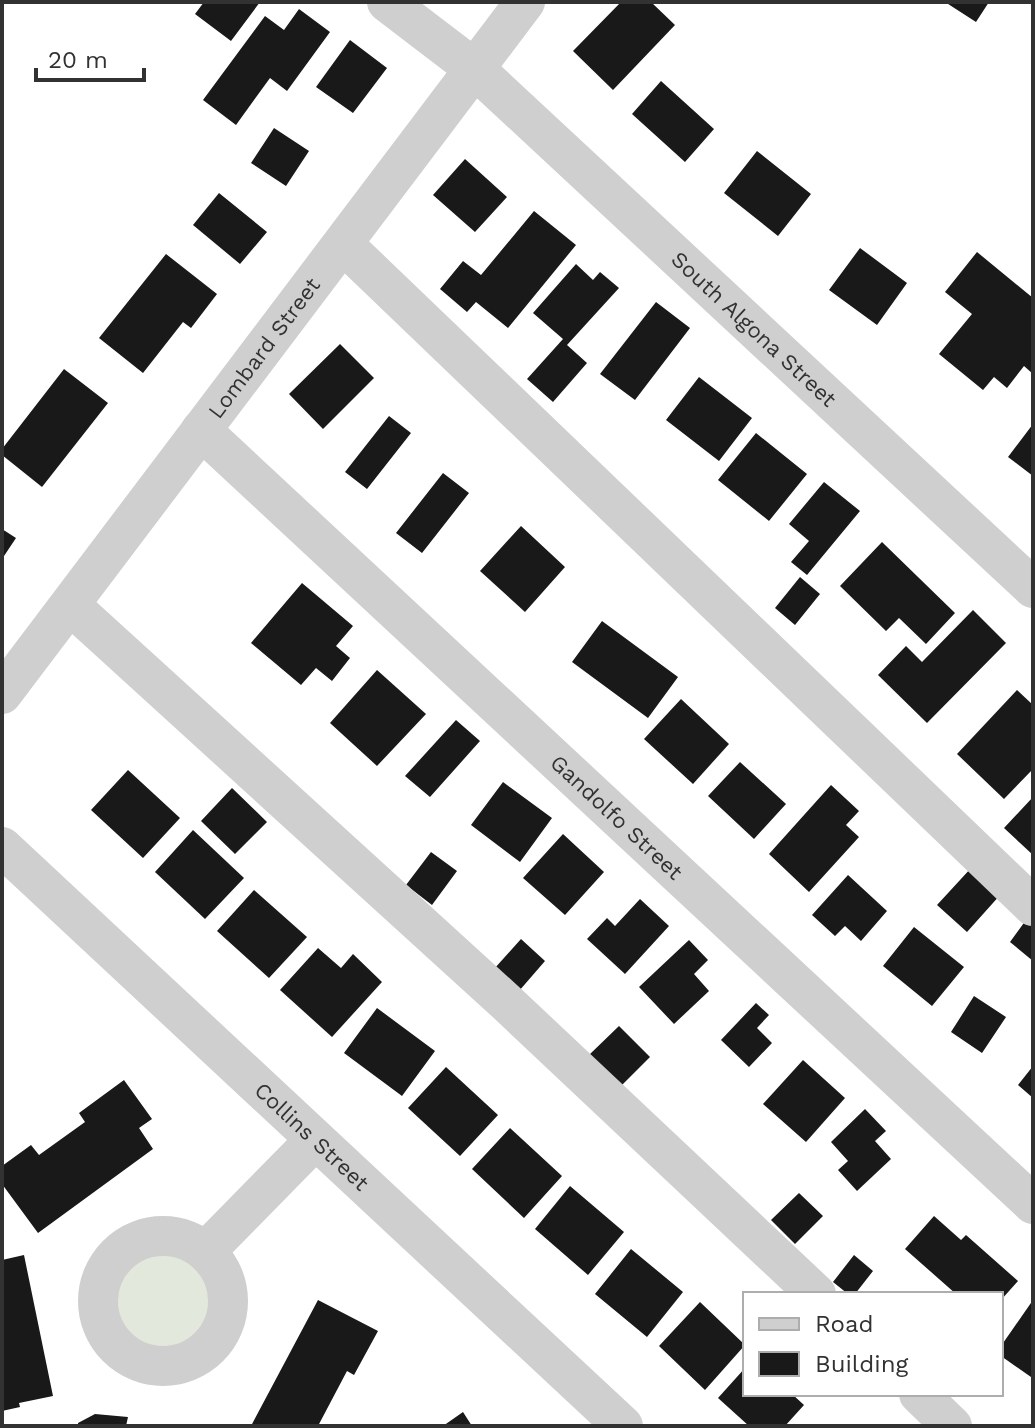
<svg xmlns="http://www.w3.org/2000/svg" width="1035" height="1428" font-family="'Work Sans',sans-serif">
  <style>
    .green { fill: #e3e8dc }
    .building { fill: #191919 }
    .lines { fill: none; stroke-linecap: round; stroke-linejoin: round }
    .minor { stroke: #cfcfcf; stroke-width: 40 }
    .labels { text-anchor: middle; stroke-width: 8; stroke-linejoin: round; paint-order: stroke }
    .street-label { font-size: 22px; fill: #323232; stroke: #fff }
  </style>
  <rect width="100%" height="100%" fill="#fff"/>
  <!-- green -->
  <path class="green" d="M111 1302a50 50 0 1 1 100 0a50 50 0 1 1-100 0Z"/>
  <!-- building -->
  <path class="building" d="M204,2h56l-29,39 -36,-27z
    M621,2h30l24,23 -62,65 -40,-39z
    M945,2h44l-13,20z
    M299,9l31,23 -43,59 -17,-13 -34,47 -33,-25 62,-84 19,14z
    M350,40l37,28 -34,45 -37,-26z
    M661,81l53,48 -29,33 -53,-48z
    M274,128l35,23 -23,35 -35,-23z
    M757,151l54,43 -33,42 -54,-43z
    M465,159l42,38 -32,35 -42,-37z
    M219,193l48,39 -27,32 -47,-39z
    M534,211l42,34 -68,83 -32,-26 -9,10 -27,-23 23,-28 18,14z
    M860,248l47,35 -30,42 -48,-35z
    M977,252l56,46v76l-9,-8 -17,22 -13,-11 -11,13 -44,-36 33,-40 -27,-22z
    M166,254l51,40 -26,34 -8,-6 -40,51 -44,-35z
    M576,264l17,16 7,-8 19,16 -52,57 20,18 -34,39 -26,-23 36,-40 -30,-26z
    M656,302l34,26 -55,72 -35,-26z
    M340,344l34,34 -51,51 -34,-35z
    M64,369l44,34 -66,84 -40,-32v-6z
    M699,377l53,41 -33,43 -53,-41z
    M389,416l22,17 -44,56 -22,-17z
    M1033,424v52l-25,-19z
    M756,433l51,41 -38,47 -51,-41z
    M443,473l26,20 -47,60 -26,-20z
    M824,482l36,29 -53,64 -16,-13 18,-21 -20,-17z
    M521,526l44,41 -40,45 -45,-41z
    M2,529l14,9 -14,21z
    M882,542l73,71 -29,31 -27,-26 -13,13 -46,-45z
    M800,577l20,17 -25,31 -20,-17z
    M302,583l51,43 -17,20 14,12 -18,23 -16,-13 -15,17 -50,-42z
    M973,610l33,33 -79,80 -49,-48 28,-29 16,16z
    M602,621l76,56 -30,41 -76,-56z
    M377,670l49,44 -49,52 -47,-43z
    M1017,690l16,15v64l-29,30 -47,-45z
    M681,699l48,45 -36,40 -49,-45z
    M456,720l24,21 -50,56 -25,-21z
    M740,762l46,42 -32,35 -46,-43z
    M128,770l52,48 -37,40 -52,-48z
    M503,782l49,36 -32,44 -49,-37z
    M831,785l28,26 -13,14 13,12 -50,55 -40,-38z
    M232,788l35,34 -32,32 -34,-33z
    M1033,797v58l-29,-27z
    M193,830l51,48 -39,41 -50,-47z
    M563,834l41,38 -39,43 -42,-37z
    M431,852l26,19 -25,34 -26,-20z
    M972,867l29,27 -34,38 -30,-27z
    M848,875l39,36 -26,30 -16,-15 -10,10 -23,-21z
    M254,890l53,47 -38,41 -52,-47z
    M640,899l29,27 -44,48 -38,-35 20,-21 8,8z
    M1026,920l7,6v35l-23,-19z
    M914,927l50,40 -32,39 -49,-40z
    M521,939l24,22 -26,30 -25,-22z
    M689,940l19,20 -14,14 15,17 -35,33 -35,-37z
    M318,948l23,20 12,-14 29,28 -50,55 -52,-47z
    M974,996l32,21 -24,36 -31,-21z
    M756,1003l13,12 -12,13 15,15 -23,24 -28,-27z
    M377,1008l58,43 -33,45 -58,-43z
    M619,1026l31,31 -30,30 -31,-32z
    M803,1060l42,38 -39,44 -43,-38z
    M1033,1066v32l-15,-13z
    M446,1067l52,48 -38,41 -52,-48z
    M124,1080l28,39 -13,9 14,21 -115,84 -36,-49v-18l29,-21 8,10 46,-33 -6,-9z
    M865,1109l21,22 -11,10 16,18 -34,32 -19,-21 10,-9 -17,-19z
    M510,1128l52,48 -38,42 -52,-49z
    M570,1186l54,46 -36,43 -53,-46z
    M799,1193l24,23 -28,28 -24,-24z
    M934,1216l27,24 5,-5 52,46 -17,19v-6h-45l-51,-45z
    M631,1249l52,43 -36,45 -52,-43z
    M24,1255l29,141 -34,7 1,4 -18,4v-151z
    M854,1255l19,16 -18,23h-7l-15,-12z
    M318,1300l60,31 -24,44 -7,-4 -29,55h-67z
    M1033,1300v75l-2,2 -30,-21v-10z
    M700,1302l45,43 -40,45 -46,-44z
    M745,1368v26h47l12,11 -19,21h-36l-31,-28z
    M463,1412l9,14h-29z
    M95,1414l33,3 -2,9h-48v-3z"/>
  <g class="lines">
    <!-- minor -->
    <g class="minor">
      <path id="s1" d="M387,2l89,68 557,518"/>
      <path d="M343,244l690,662"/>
      <path id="s2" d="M201,430l832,774"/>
      <path d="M70,605l437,398 309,291"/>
      <path id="s3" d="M2,694l523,-692"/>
      <path id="s4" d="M2,847l621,579"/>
      <circle cx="163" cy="1301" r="65"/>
      <path d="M206,1251l109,-111"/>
      <path d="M919,1394l33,32"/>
    </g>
  </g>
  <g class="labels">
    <!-- street labels -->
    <g class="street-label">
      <text dy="8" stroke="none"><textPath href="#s1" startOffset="492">South Algona Street</textPath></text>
      <text dy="8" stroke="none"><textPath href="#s3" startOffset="434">Lombard Street</textPath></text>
      <text dy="8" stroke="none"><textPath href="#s2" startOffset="568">Gandolfo Street</textPath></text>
      <text dy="8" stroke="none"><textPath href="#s4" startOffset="424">Collins Street</textPath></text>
    </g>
  </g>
  <!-- border -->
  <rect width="1035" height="1428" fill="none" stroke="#323232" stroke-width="8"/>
  <!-- legend -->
  <rect x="743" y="1292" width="260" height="104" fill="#ffffff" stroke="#adadad" stroke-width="2"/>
  <rect x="759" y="1318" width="40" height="12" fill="#cfcfcf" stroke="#adadad" stroke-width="2"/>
  <text x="815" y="1332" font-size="24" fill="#323232">Road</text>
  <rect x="759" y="1352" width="40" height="24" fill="#191919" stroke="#adadad" stroke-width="2"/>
  <text x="815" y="1372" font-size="24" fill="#323232">Building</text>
  <!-- scale -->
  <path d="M36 68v12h108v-12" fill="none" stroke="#323232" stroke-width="4"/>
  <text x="48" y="68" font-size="24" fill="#323232" stroke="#ffffff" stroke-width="6" paint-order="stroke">20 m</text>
</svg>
